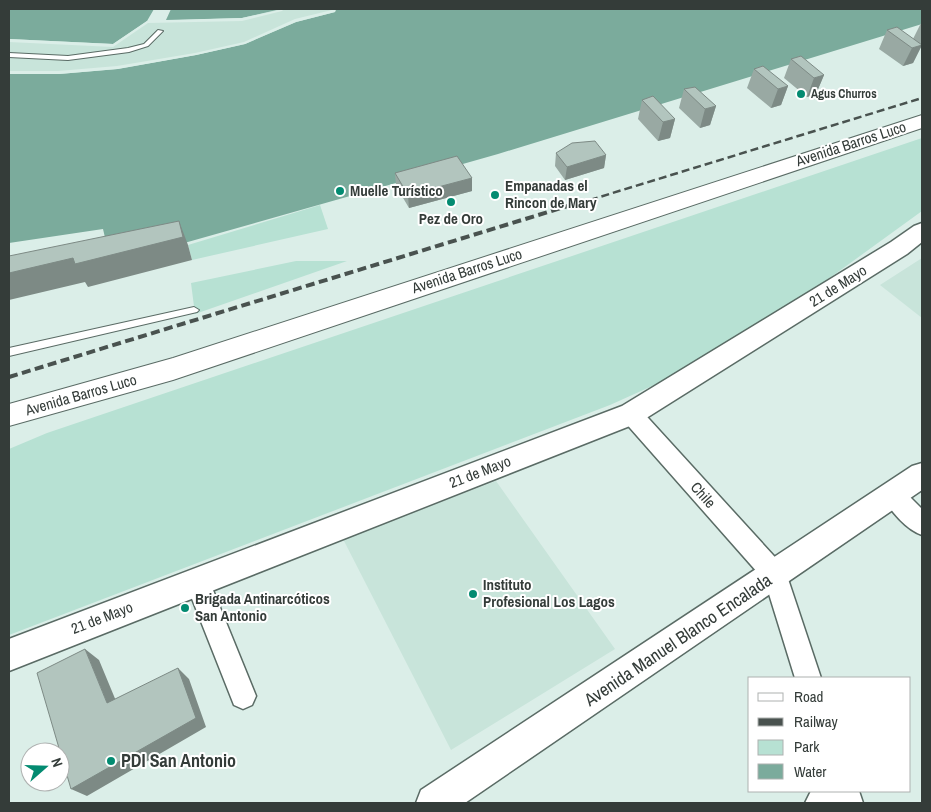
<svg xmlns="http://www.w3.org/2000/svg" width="931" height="812" font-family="'Archivo Narrow',sans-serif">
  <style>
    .built { fill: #c8e4da }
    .green { fill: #b7e1d3 }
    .water { fill: #7bab9c }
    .pier { fill: #dbeee8 }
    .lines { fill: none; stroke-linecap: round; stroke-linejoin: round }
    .service-casing { stroke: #5a6b65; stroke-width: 2 }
    .minor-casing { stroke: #5a6b65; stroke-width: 3 }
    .tertiary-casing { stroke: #5a6b65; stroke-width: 3 }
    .primary-casing { stroke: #5a6b65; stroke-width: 2 }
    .service { fill: #fff; fill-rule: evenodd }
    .minor { fill: #fff; fill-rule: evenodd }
    .tertiary { fill: #fff; fill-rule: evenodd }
    .primary { fill: #fff; fill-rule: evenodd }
    .rail-far1 { stroke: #49524f; stroke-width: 2.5; stroke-dasharray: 8 4; stroke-linecap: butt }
    .rail { stroke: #49524f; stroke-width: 4; stroke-dasharray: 9 4.5; stroke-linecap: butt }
    .wall { fill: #99a9a3 }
    .shaded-wall { fill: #7d8a85 }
    .building { fill: #b2c5be; stroke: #7d8a85 }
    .poi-dot { fill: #038b71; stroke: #fff; stroke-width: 2 }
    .labels { text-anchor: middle; stroke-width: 4; stroke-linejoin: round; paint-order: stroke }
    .far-poi-label { font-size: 12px; font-weight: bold; fill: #343c39; stroke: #fff; text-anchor: start }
    .street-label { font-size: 15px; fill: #343c39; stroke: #fff }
    .poi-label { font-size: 15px; font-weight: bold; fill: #343c39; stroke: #fff; text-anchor: start }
    .near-street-label { font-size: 18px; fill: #343c39; stroke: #fff }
    .near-poi-label { font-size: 18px; font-weight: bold; fill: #343c39; stroke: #fff; text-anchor: start }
  </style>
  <rect width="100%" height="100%" fill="#dbeee8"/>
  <!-- built -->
  <path class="built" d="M281,9h55l-1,3 -39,10 -51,22 -127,25 -59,5h-50v-35l104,5 34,-23 95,-3z
    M922,258v60l-42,-33z
    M496,481l119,168 -164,101 -108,-211z"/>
  <!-- green -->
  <path class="green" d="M922,138v73l-171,124 -79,42 -62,28 -601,230v-186l38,-16z
    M320,205l8,24 -136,31 -4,-15z
    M296,261h51l-152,53 -4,-31z"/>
  <!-- water -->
  <path class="water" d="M9,9h272l-39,9 -95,3 -34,23 -104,-5z
    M336,9h586v15l-424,130 -335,95 -53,10 -7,-30 -94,14v-169h50l58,-5 79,-14 49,-11 51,-22 39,-10z"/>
  <!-- pier -->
  <path class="pier" d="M154,9h17l-5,11 76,-2 42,-9 -2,2 -40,10 -94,2 -35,24 -104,-5v-3l104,5 34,-23z
    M336,9l-1,3 -39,10 -51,22 -49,11 -78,14 -59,5h-50v-3h49l59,-5 78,-13 49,-11 51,-23z"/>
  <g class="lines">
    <defs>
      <path id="service" d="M158,30l5,1 -15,15 -19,6 -61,8 -59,-3v-4l59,3 60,-8 16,-4z
        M194,307l5,3 -2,2 -188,44v-8z"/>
      <path id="minor" d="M631,405l8,3 145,159 37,111h-26l-30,-97 -142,-161 -3,-6 3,-6z
        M894,486l8,3 20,20v26c-15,-5 -33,-25 -39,-39l3,-7z
        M197,569l9,4 50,123 -4,9 -9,4 -9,-4 -49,-124 3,-8z
        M811,791h48l4,12h-58z"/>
      <path id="tertiary" d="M922,223v19l-15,12 -267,168 -631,249v-32l613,-233 269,-164 23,-16z
        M922,463v27l-457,313h-49l5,-13 491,-324z"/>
      <path id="primary" d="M922,115v13l-749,252 -164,46v-22l164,-46z"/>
    </defs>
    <!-- service casing -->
    <use href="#service" class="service-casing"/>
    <!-- minor casing -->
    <use href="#minor" class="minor-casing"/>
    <!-- tertiary casing -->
    <use href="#tertiary" class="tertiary-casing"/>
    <!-- primary casing -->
    <use href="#primary" class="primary-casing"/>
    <!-- service -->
    <use href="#service" class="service"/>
    <!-- minor -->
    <use href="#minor" class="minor"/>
    <!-- tertiary -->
    <use href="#tertiary" class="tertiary"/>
    <!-- primary -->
    <use href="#primary" class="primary"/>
    <!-- rail-far1 -->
    <path class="rail-far1" d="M567,207l355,-109"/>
    <!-- rail -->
    <path class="rail" d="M9,377l562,-172"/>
  </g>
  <!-- wall -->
  <path class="wall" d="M922,21v24l-9,18 -10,3 -24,-17 8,-19 26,9z
    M791,59l33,16 -8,19 -9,3 -23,-19z
    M754,69l34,17 -7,19 -10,3 -24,-20z
    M684,89l32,17 -6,19 -10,3 -21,-20z
    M642,100l33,19 -5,19 -12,3 -20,-22z
    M556,153l50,2 -2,13 -39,12 -10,-14z
    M395,173l77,5v13l-63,17 -13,-22z"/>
  <!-- shaded-wall -->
  <path class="shaded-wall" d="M922,45l-9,18 -10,3 9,-18z
    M824,75l-8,19 -9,3 7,-19z
    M788,86l-7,19 -10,3 7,-19z
    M716,106l-6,19 -10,3 5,-19z
    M675,119l-5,19 -12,3 5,-19z
    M606,155l-2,13 -39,12 2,-13z
    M472,178v13l-63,17 -1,-13z
    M179,221l9,24 4,15 -104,27 -3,-5 -76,18v-27z
    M85,649l14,11 22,53 -14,-10z
    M178,668l11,11 17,48 -119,69 -16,-7z"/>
  <!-- building -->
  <path class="building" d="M897,27l25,18 -10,3 -25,-18z
    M801,56l23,19 -10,3 -23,-19z
    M763,66l25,20 -10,3 -24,-20z
    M695,87l21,19 -11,3 -21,-20z
    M653,96l22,23 -12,3 -21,-22z
    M595,141l11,14 -39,12 -11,-14 16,-10z
    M457,156l15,22 -64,17 -13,-22z
    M179,221l4,16 -108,27 -2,-6 -64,15v-17z
    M85,649l22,54 71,-35 18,50 -125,71 -34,-116z"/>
  <!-- markers -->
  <g class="poi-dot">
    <circle cx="801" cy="94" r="5"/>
    <circle cx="340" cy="191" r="5"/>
    <circle cx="495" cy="195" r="5"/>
    <circle cx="451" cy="202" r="5"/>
    <circle cx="473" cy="594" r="5"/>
    <circle cx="185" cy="608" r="5"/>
    <circle cx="111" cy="761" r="5"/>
  </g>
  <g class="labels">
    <!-- far-poi labels -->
    <g class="far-poi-label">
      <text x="811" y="98">Agus Churros</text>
    </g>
    <!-- street labels -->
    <g class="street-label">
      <text transform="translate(851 144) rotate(-18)" y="5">Avenida Barros Luco</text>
      <text transform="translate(467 271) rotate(-18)" y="5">Avenida Barros Luco</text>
      <text transform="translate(838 286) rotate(-32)" y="5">21 de Mayo</text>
      <text transform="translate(81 395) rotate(-16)" y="5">Avenida Barros Luco</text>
      <text transform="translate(480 472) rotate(-21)" y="5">21 de Mayo</text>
      <text transform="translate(703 495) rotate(48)" y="5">Chile</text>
      <text transform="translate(102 618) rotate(-21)" y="5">21 de Mayo</text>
    </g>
    <!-- poi labels -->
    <g class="poi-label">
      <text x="505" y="191">Empanadas el<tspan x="505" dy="17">Rincon de Mary</tspan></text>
      <text x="350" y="196">Muelle Turístico</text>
      <text x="451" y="224" text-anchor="middle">Pez de Oro</text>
      <text x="483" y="590">Instituto<tspan x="483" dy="17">Profesional Los Lagos</tspan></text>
      <text x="195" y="604">Brigada Antinarcóticos<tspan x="195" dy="17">San Antonio</tspan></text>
    </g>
    <!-- near-street labels -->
    <g class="near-street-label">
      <text transform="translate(678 640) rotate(-34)" y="6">Avenida Manuel Blanco Encalada</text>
    </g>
    <!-- near-poi labels -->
    <g class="near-poi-label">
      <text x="121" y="767">PDI San Antonio</text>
    </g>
  </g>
  <!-- border -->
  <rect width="931" height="812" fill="none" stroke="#343c39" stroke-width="20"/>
  <!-- legend -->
  <rect x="748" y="677" width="162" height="115" fill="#ffffff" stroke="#aeb1b0"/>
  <rect x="758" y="693" width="25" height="8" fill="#ffffff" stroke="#aeb1b0"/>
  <text x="794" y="702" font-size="15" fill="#343c39">Road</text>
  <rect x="758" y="718" width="25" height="8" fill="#49524f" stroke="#aeb1b0"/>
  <text x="794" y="727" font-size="15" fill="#343c39">Railway</text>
  <rect x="758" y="740" width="25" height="15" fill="#b7e1d3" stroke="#aeb1b0"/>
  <text x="794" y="752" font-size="15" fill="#343c39">Park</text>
  <rect x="758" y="764" width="25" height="15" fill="#7bab9c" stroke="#aeb1b0"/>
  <text x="794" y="777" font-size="15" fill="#343c39">Water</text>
  <!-- north arrow -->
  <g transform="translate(45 767) rotate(70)"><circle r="24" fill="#ffffff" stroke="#aeb1b0"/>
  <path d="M0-4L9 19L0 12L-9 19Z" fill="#038b71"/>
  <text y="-8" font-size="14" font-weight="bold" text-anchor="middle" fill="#343c39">N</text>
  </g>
</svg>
